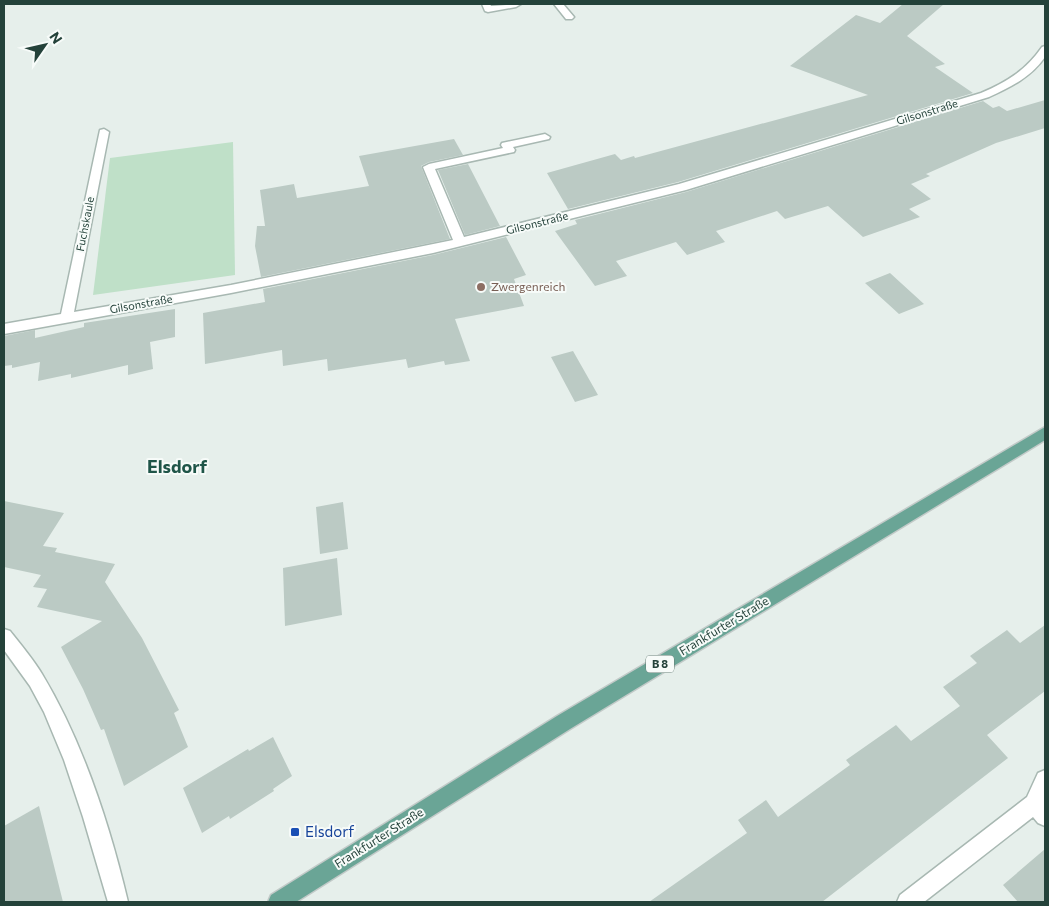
<svg xmlns="http://www.w3.org/2000/svg" width="1049" height="906" font-family="Commissioner,sans-serif">
  <style>
    .green { fill: #bfe0c8 }
    .building { fill: #bbcac4 }
    .lines { fill: none; stroke-linecap: round; stroke-linejoin: round }
    .minor-casing { stroke: #a8b8b2; stroke-width: 3 }
    .major-casing { stroke: #c2cac8; stroke-width: 3 }
    .minor { fill: #fff; fill-rule: evenodd }
    .major { fill: #6aa596; fill-rule: evenodd }
    .education-dot { fill: #8d6e63; stroke: #f7fbf9; stroke-width: 2 }
    .transit-dot { fill: #1a4fb4; stroke: #f7fbf9; stroke-width: 2 }
    .labels { text-anchor: middle; stroke-width: 4; stroke-linejoin: round; paint-order: stroke }
    .far-street-label { font-size: 11px; fill: #24423a; stroke: #f7fbf9 }
    .shield { fill: #f7fbf9; stroke: #637a73; stroke-width: 1 }
    .shield-label { font-size: 11px; font-weight: bold; fill: #24423a }
    .education-label { font-size: 12px; fill: #785e54; stroke: #f7fbf9; text-anchor: start }
    .street-label { font-size: 12px; fill: #24423a; stroke: #f7fbf9 }
    .near-transit-label { font-size: 15px; fill: #164399; stroke: #f7fbf9; text-anchor: start }
    .district-label { font-size: 18px; font-weight: bold; fill: #1f5548; stroke: #f7fbf9 }
  </style>
  <rect width="100%" height="100%" fill="#e6efeb"/>
  <!-- green -->
  <path class="green" d="M233,142l2,133 -142,20 17,-137z"/>
  <!-- building -->
  <path class="building" d="M903,4h41l-37,32 38,28 -10,3 38,26 -295,89 -110,27 -21,-36 68,-19 6,6 13,-4 1,2 233,-63 -78,-29 66,-51 24,8z
    M1045,100v28l-49,15 -70,31 4,2 -19,8 20,15 -22,10 11,8 -57,20 -35,-31 -43,13 -8,-8 -61,20 9,11 -38,13 -11,-13 -60,19 11,15 -32,10 -40,-55 22,-7 -2,-4 111,-28 297,-91 10,7 6,-2 8,5z
    M454,139l9,16 -34,7 -8,4 29,73 -189,38 -6,-31 2,-20h8l-5,-36 34,-6 3,14 72,-12 -10,-30z
    M468,164l32,62 -35,9 -27,-65z
    M506,237l20,38 -12,4 10,27 -69,13 15,42 -25,4 -1,-4 -36,7 -2,-9 -78,12 -1,-12 -44,7 -1,-16 -77,14 -2,-51 62,-11 -2,-13 170,-34z
    M890,273l34,31 -25,10 -34,-31z
    M175,309v28l-25,5 3,27 -25,6v-10l-57,13v-4l-33,7 2,-19 -28,6v-3l-8,1v-30l31,-6v8l49,-11v-4z
    M573,351l25,44 -23,7 -24,-45z
    M4,501l60,12 -21,33 14,2 -2,4 60,12 -10,18 37,56 37,72 -5,3 14,34 -64,39 -20,-57 -3,1 -18,-41 -22,-42 41,-26 -65,-14 10,-18 -14,-2 8,-12 -37,-8z
    M343,502l5,47 -28,5 -4,-47z
    M337,558l5,57 -57,11 -2,-58z
    M1045,625v66l-58,44 21,23 -186,144h-173l98,-69 -9,-13 28,-20 12,17 72,-52 -4,-5 50,-35 15,16 49,-35 -17,-19 34,-24 -7,-7 37,-26 13,13z
    M273,737l19,39 -19,13 1,2 -44,28 -1,-3 -27,17 -19,-45 65,-39 1,2z
    M39,806l24,96h-59v-76z
    M1045,849v53h-27l-15,-17z"/>
  <g class="lines">
    <defs>
      <path id="minor" d="M482,4h8l1,2 30,-2 -5,3 -28,5 -3,-1z
        M554,4h9l11,13 -2,2h-6z
        M1045,46v11c-14,20 -34,30 -56,40l-303,93 -253,63 -202,40 -227,41v-10l57,-10 39,-184 4,-1 5,3 -35,180 157,-27 222,-45 -30,-73 6,-3 74,-16 -2,-3 1,-2 43,-9 5,3 -1,2 -36,8 2,3 -1,2 -79,17 29,68 215,-53 302,-91c26,-11 45,-23 61,-46z
        M4,629l6,2c11,14 23,28 32,43 41,68 68,152 86,228h-20l-25,-85 -19,-57 -20,-48 -14,-26 -26,-36z
        M1045,770v56l-7,-3 -5,-6 -109,85h-27l3,-7 127,-98 11,-24z"/>
      <path id="major" d="M1045,427v13l-475,289 -274,173h-28l3,-7 286,-179z"/>
    </defs>
    <!-- minor casing -->
    <use href="#minor" class="minor-casing"/>
    <!-- major casing -->
    <use href="#major" class="major-casing"/>
    <!-- minor -->
    <use href="#minor" class="minor"/>
    <!-- major -->
    <use href="#major" class="major"/>
  </g>
  <!-- markers -->
  <circle class="education-dot" cx="481" cy="287" r="5"/>
  <rect class="transit-dot" x="290" y="827" width="10" height="10" rx="2.5"/>
  <g class="labels">
    <!-- far-street labels -->
    <g class="far-street-label">
      <text transform="translate(927 112) rotate(-17)" y="4">Gilsonstraße</text>
      <text transform="translate(537 223) rotate(-14)" y="4">Gilsonstraße</text>
      <text transform="translate(85 224) rotate(-79)" y="4">Fuchskaule</text>
      <text transform="translate(141 304) rotate(-10)" y="4">Gilsonstraße</text>
    </g>
    <!-- shield labels -->
    <rect class="shield" x="646" y="655.5" width="28" height="17" rx="4"/>
    <g class="shield-label">
      <text x="660" y="668">B 8</text>
    </g>
    <!-- education labels -->
    <g class="education-label">
      <text x="491" y="291">Zwergenreich</text>
    </g>
    <!-- street labels -->
    <g class="street-label">
      <text transform="translate(724 626) rotate(-31)" y="4">Frankfurter Straße</text>
      <text transform="translate(379 838) rotate(-32)" y="4">Frankfurter Straße</text>
    </g>
    <!-- near-transit labels -->
    <g class="near-transit-label">
      <text x="305" y="837">Elsdorf</text>
    </g>
    <!-- district labels -->
    <g class="district-label">
      <text x="177" y="473">Elsdorf</text>
    </g>
  </g>
  <!-- border -->
  <rect width="1049" height="906" fill="none" stroke="#24423a" stroke-width="10"/>
  <!-- north arrow -->
  <g transform="translate(45 45) rotate(56)" stroke="#f7fbf9" stroke-width="4" paint-order="stroke">
  <path d="M0-4L9 19L0 12L-9 19Z" fill="#24423a"/>
  <text y="-8" font-size="14" font-weight="bold" text-anchor="middle" fill="#24423a">N</text>
  </g>
</svg>
